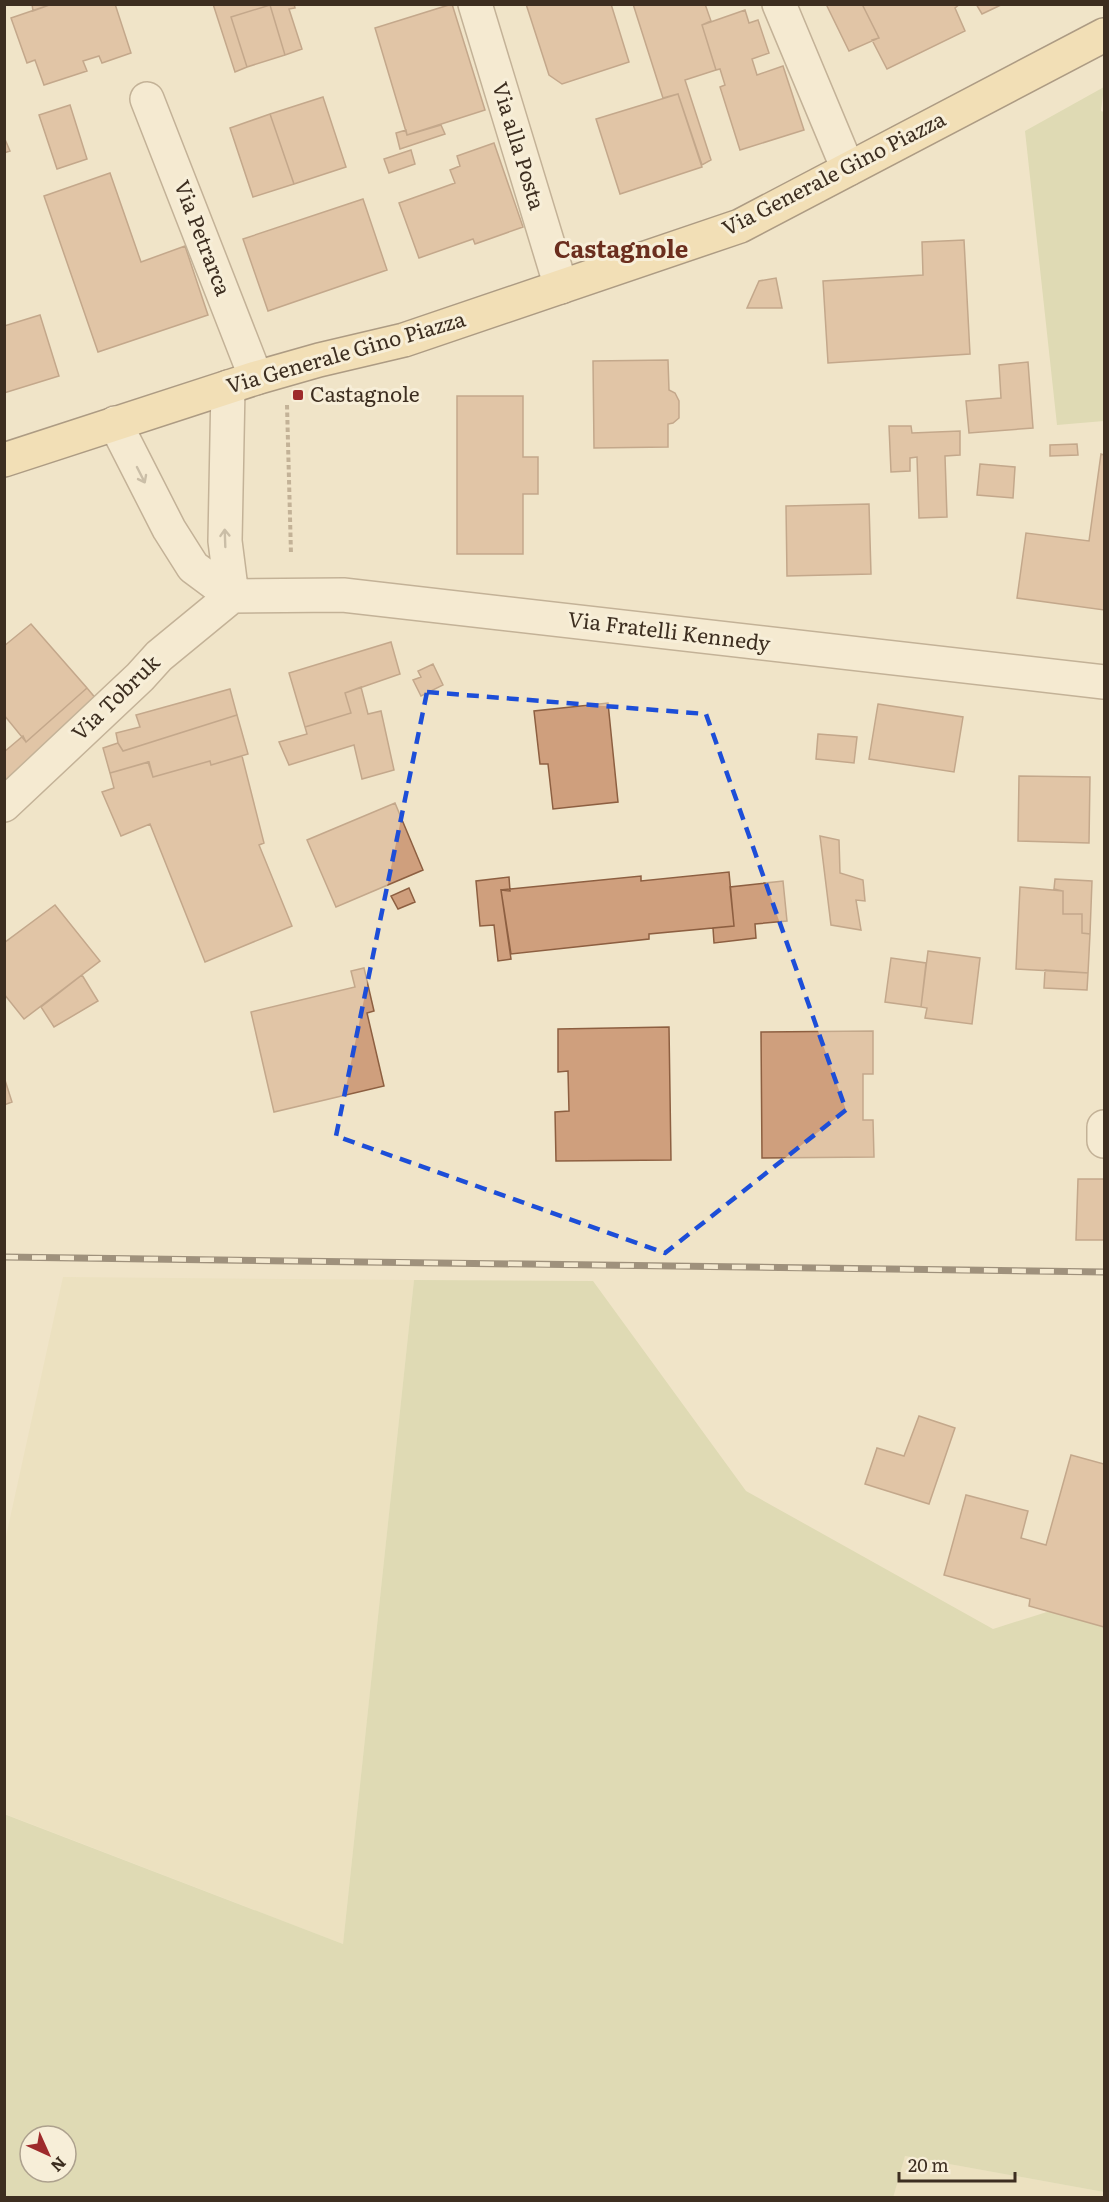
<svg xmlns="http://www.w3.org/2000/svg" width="1109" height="2202" font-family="Literata,serif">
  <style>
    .farmland { fill: #e6deb5 }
    .green { fill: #c9cf9b; fill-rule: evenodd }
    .building { fill: #cf9f7d; stroke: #8d5f41; stroke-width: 1.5 }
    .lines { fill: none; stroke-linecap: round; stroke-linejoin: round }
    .minor-casing { stroke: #8d765c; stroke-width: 36 }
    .major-casing { stroke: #5b4430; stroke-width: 36 }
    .path { stroke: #8d765c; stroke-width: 4; stroke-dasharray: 4.5 3; stroke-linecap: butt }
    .minor { stroke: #faf1dc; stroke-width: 33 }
    .major { stroke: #f3d9a0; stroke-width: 33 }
    .rail-casing { stroke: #3d2e20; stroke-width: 7 }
    .rail { stroke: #f7eed8; stroke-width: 4.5; stroke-dasharray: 14; stroke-linecap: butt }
    .oneway { stroke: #9c907e }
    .marked { fill: none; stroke: #1d4ed8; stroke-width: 4.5; stroke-dasharray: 12 8; stroke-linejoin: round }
    .poi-dot { fill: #9e2a2b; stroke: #f7eed8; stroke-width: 2 }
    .labels { text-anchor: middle; stroke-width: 6; stroke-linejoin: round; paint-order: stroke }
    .street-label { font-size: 21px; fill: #3d2e20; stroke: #f7eed8 }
    .poi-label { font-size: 21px; fill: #3d2e20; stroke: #f7eed8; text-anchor: start }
    .quarter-label { font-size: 24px; font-weight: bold; fill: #6b2e1e; stroke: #f7eed8 }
  </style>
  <rect width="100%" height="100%" fill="#f0e4c8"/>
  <!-- farmland -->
  <path class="farmland" d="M63,1277l351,3 -71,664 -338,-130v-273z
    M905,2156l199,36v6h-211z"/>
  <!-- green -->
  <path class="green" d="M1104,87l-3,24 3,1v309l-47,4 -32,-294z
    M414,1280l179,1 153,210 247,138 111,-35v598l-199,-36 -12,42 -888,-1 -1,-383 339,130zM30,2136h36v36h-36z"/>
  <!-- building -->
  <path class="building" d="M32,4h20l-19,7z
    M52,4h63l16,49 -29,10 -3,-7 -16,5 4,10 -43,14 -9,-25 -8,3 -16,-45z
    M213,4h81l1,4 -6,1 13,40 -17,6 -15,-50 -39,12 16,50 -12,5z
    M452,4l33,106 -78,25 -32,-107z
    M526,4h85l18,58 -67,22 -13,-9z
    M633,4h72l6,17 -9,4 14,45 -31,10 26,80 -9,5 -24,-71 -15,4z
    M826,4h36l17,34 -30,13z
    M862,4h98l-5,4 10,23 -78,38 -15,-29 7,-2z
    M976,4h27l-21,10z
    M270,5l15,50 -38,12 -16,-50z
    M745,10l4,13 9,-3 11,33 -17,6 5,16 26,-9 21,64 -64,20 -20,-63 5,-2 -5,-16 -4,1 -14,-45z
    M678,94l24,73 -82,27 -24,-75z
    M323,97l23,70 -52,17 -24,-70z
    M70,105l17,54 -30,10 -18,-54z
    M270,114l24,70 -41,13 -23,-69z
    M441,125l4,9 -45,15 -4,-16 10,-3 1,5z
    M4,137l6,14 -6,2z
    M494,143l29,84 -48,17 -2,-5 -54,19 -20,-55 56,-20 -5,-13 10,-4 -3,-10z
    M411,150l4,14 -26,9 -5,-14z
    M110,173l31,89 44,-16 23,69 -110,37 -54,-156z
    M363,199l24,71 -119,41 -25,-72z
    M964,240l6,114 -142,9 -5,-82 100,-6 -1,-33z
    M776,278l6,30h-35l12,-27z
    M40,315l19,61 -55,17v-67z
    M668,360l1,30 6,3 4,8v17l-6,5 -5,1v23l-74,1 -1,-87z
    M1028,362l5,66 -64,5 -3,-32 35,-3 -2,-33z
    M457,396h66v61h15v37h-15v60h-66z
    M889,426h22l1,7 48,-2v24l-15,1 2,61 -28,1 -2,-61 -7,1v13l-19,1z
    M1077,444l1,11 -28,1v-11z
    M1101,454l3,1v155l-87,-12 9,-65 63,8z
    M980,464l35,3 -2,31 -36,-3z
    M869,504l2,70 -84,2 -1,-70z
    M31,624l56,64 -61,54 -22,-27v-69z
    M391,642l9,32 -55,19 6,20 -46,14 -16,-54z
    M433,664l10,21 -22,11 -8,-16 8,-3 -3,-6z
    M361,687l7,27 13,-3 13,59 -32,9 -8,-34 -65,20 -10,-23 28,-8 -2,-7 46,-14 -6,-20z
    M87,688l16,19 -99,85v-40l19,-16 3,6z
    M230,689l7,26 -114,36 -5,-8 -2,-10 24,-6 -4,-12z
    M608,703l10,99 -65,7 -5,-45h-8l-6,-53z
    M878,704l85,13 -9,55 -85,-13z
    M237,715l11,39 -37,11 -1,-4 -57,16 -4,-15 -39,11 -7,-25 15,-5 5,8z
    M818,734l39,3 -3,26 -38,-4z
    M242,756l22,87 -5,2 33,81 -87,36 -55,-138 -29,12 -19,-44 12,-4 -4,-15 38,-11 5,15 57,-16 1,4z
    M1019,776l71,1 -1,66 -71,-2z
    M395,803l28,67 -87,37 -29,-67z
    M820,836l19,4 1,33 23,7 2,21 -9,-1 5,30 -30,-5z
    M729,872l5,54 -85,8v5l-138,15 -10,-64 140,-14v5z
    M509,877l1,14 -9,-1 10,69 -13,2 -4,-36 -14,1 -4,-45z
    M1055,879l37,2 -2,53 -8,-1v-19h-19v-23l-9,-2z
    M783,881l4,40 -32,3 1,14 -42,5 -1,-15 21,-2 -4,-39z
    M1020,887l43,4v23h19v19l8,1 -2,39 -72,-4z
    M409,888l6,14 -17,7 -7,-13z
    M55,905l45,56 -76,58 -20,-25v-51z
    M928,951l52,7 -8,66 -47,-6 2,-10 -6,-1z
    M891,958l35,5 -5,44 -36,-5z
    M364,968l10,43 -7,2 17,73 -110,26 -23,-100 104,-25 -4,-16z
    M1045,970l43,3 -1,17 -43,-2z
    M82,975l16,26 -44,26 -13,-20z
    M669,1027l2,133 -115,1 -1,-49 14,-1 -1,-40 -10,1v-43z
    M873,1031v43h-10v46h10l1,37 -112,1 -1,-126z
    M4,1077l8,25 -8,3z
    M1078,1179h26v61h-28z
    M919,1416l36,12 -26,76 -64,-20 12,-36 27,8z
    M1071,1455l33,9v163l-75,-21 1,-7 -86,-24 22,-80 62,16 -7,27 25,7z"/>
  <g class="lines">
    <defs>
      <path id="minor" d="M475,4l86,283
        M779,4l69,165
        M147,99l109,279
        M228,387l-3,154 7,55
        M115,423l54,106 24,38 39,29
        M232,596l111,-1 761,87
        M4,805l136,-128 19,-21 73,-60
        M1104,1141v-14"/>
      <path id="major" d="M4,460l252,-82 63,-18 85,-20 336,-114 364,-191"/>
    </defs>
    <!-- minor casing -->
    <use href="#minor" class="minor-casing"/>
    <!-- major casing -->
    <use href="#major" class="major-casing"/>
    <!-- path -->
    <path class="path" d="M287,405l4,149"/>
    <!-- minor -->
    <use href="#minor" class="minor"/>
    <!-- major -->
    <use href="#major" class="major"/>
    <defs>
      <path id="rail" d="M4,1257l1100,15"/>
    </defs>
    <!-- rail casing -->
    <use href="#rail" class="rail-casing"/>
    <!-- rail -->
    <use href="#rail" class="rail"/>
  </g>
  <!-- one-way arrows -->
  <defs><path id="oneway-shaft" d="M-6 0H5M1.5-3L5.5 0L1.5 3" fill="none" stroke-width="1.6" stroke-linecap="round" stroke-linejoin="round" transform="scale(1.5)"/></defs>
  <g class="oneway">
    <use href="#oneway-shaft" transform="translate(141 475) rotate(63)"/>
    <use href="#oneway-shaft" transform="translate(225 538) rotate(-92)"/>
  </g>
  <!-- marked area -->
  <path d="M0 0H1109V2202H0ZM427,692l279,22 140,396 -181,143 -329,-117z" fill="#f0e4c8" fill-opacity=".55" fill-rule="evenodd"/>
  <path class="marked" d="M427,692l279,22 140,396 -181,143 -329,-117z"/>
  <!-- markers -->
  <rect class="poi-dot" x="292" y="389" width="12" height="12" rx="3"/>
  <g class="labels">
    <!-- street labels -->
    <g class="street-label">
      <text transform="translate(518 146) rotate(73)" y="7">Via alla Posta</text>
      <text transform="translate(834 174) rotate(-27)" y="7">Via Generale Gino Piazza</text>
      <text transform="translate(202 238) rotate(69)" y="7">Via Petrarca</text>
      <text transform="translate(346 353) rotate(-16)" y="7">Via Generale Gino Piazza</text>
      <text transform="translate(669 632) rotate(7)" y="7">Via Fratelli Kennedy</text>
      <text transform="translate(116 698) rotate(-44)" y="7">Via Tobruk</text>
    </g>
    <!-- poi labels -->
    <g class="poi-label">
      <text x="310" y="402">Castagnole</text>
    </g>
    <!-- quarter labels -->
    <g class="quarter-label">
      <text x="621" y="258">Castagnole</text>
    </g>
  </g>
  <!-- border -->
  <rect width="1109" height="2202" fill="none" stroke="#3d2e20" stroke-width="12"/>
  <!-- north arrow -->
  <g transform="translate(48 2154) rotate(135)"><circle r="28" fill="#f7eed8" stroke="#ada18e" stroke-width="1.5"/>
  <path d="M0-4.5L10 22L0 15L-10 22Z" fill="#9e2a2b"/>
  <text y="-9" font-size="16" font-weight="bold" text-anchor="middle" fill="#3d2e20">N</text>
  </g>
  <!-- scale -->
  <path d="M899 2172v9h116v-9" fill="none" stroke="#3d2e20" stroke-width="3"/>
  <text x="908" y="2172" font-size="18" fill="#3d2e20" stroke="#f7eed8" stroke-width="4.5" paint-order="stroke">20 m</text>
</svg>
